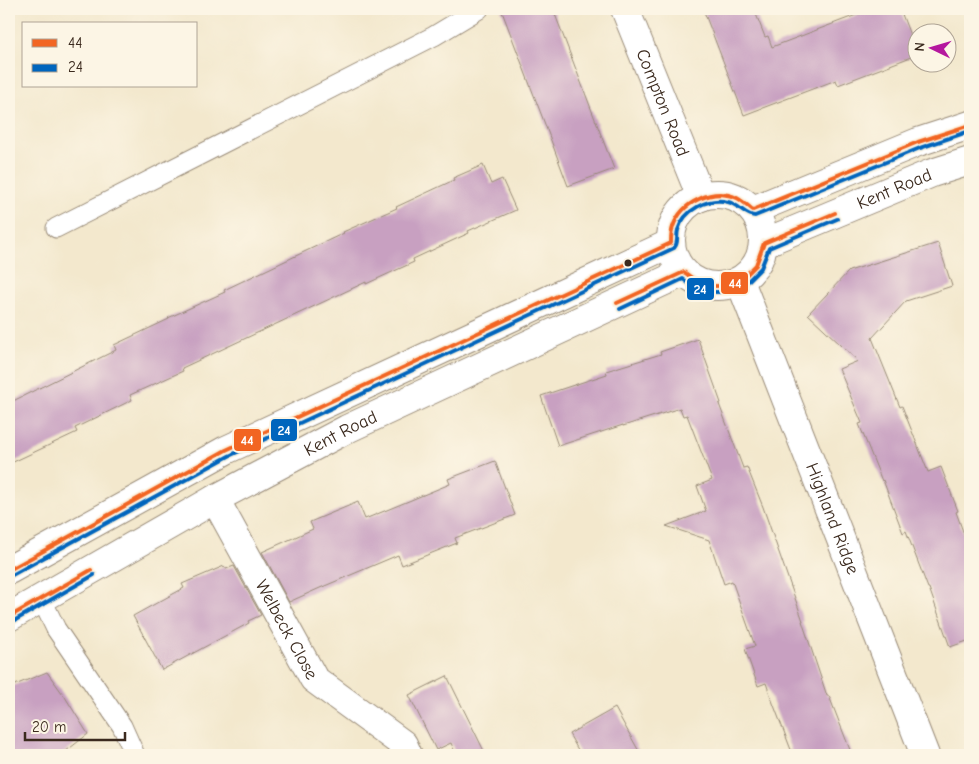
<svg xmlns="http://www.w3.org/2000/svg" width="979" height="764" font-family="'Comic Neue',sans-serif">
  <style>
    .building { fill: #c8a0c1 }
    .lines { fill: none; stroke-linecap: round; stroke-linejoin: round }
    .service-casing { stroke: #978976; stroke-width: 21 }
    .minor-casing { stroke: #978976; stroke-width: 30 }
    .secondary-casing { stroke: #978976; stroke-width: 30 }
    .service { stroke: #fff; stroke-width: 19 }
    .minor { stroke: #fff; stroke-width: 28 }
    .secondary { stroke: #fff; stroke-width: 28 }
    .bus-1-casing { stroke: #fcf5e5; stroke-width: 8 }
    .bus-2-casing { stroke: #fcf5e5; stroke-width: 8 }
    .bus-1 { stroke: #f26522; stroke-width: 4 }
    .bus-2 { stroke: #0065bd; stroke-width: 4 }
    .bus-dot { fill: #3b2a1e; stroke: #fcf5e5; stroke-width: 2 }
    .labels { text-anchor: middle; stroke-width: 4; stroke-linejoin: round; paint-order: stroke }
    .street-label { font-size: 18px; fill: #3b2a1e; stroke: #fcf5e5 }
    .line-badge { stroke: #fcf5e5; stroke-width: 2 }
    .badge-label { font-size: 14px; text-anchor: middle; font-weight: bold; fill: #fff }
  </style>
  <rect width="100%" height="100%" fill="#fcf5e5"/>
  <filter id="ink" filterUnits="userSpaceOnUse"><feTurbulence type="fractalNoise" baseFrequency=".02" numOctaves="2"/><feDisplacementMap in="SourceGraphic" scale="10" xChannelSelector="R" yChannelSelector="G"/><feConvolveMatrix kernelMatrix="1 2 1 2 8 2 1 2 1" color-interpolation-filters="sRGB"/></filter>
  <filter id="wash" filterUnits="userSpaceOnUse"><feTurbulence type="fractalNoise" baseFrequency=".0096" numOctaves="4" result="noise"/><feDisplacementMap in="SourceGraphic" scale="20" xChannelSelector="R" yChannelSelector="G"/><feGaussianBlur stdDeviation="1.12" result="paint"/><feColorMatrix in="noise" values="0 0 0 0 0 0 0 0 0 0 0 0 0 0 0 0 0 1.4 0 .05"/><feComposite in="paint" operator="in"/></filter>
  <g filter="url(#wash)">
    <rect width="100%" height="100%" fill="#f3e8cd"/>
    <g id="blocks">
      <!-- building -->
      <path class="building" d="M501,9h52l61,160 -46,17 -25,-67z
        M703,9h51l11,28 3,-1 4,11 100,-38h28l16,42v4l-78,30 -2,-5 -92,35z
        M483,165l8,19 11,-5 14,31 -48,21 1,2 -56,26 1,3 -48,22v-2l-184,86 1,3 -53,24 2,5 -57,28 2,4 -68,32v-61l107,-53 -2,-5 55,-26 -1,-1 57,-26 -1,-2 120,-57 -1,-1 54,-24 -1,-1 58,-27 -1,-2z
        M938,243l14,43 -46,15 -34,37 28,69 2,-1 26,66 13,-5 17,44 -2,1 14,39v89l-20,7 -21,-59h-1l-22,-57 -3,2 -20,-53 -1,1 -23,-57 3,-1 -23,-54 19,-8 -50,-47 41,-43z
        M698,339l23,64 -2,1 24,64 4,-1 16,40 40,114h-1l25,75h2l23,59h-59l-20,-52 -7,-20 -8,3 -13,-37 10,-3 -23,-65 -8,3 -15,-44 -43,-14 40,-15 -9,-25 15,-6 -25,-65 -4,1 -3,-8 -57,18v-1l-65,21 -17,-50 66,-22 -1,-3 55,-17 -1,-2z
        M495,461l20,54 -60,23 2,5 -55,22 -4,-10 -78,33 -31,14 -27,-50 51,-23 -3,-7 48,-20 7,17 85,-35 -2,-5z
        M224,566l2,3 8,-3 27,49 -13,6 1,2 -87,47 -29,-54 51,-28 -2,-4z
        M47,672l18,25 23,37 -27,21h-52v-65l6,-5z
        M447,676l39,79h-30l-5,-12 -15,7 -27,-55z
        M615,708l26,47h-60l-12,-21z"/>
    </g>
  </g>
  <g filter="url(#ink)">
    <use href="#blocks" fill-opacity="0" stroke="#978976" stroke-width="1"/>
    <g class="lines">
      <defs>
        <path id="service" d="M56,228l378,-192 45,-27
          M41,598l15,31 66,97 13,29"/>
        <g id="minor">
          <path id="s1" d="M625,9l76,188"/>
          <path id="s2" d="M740,281l185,474"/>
          <path id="s3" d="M215,499l99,180 89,65 5,11"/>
        </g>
        <g id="secondary">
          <circle cx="717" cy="240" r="46"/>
          <path d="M753,210l165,-68 52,-17"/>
          <path id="s4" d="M764,243l168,-70 38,-12"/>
          <path d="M9,570l217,-120 445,-207"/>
          <path id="s5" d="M9,617l206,-118 132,-70 337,-157"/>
        </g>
      </defs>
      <!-- service casing -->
      <use href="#service" class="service-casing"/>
      <!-- minor casing -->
      <use href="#minor" class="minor-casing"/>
      <!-- secondary casing -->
      <use href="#secondary" class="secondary-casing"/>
      <!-- service -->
      <use href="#service" class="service"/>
      <!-- minor -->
      <use href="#minor" class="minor"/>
      <!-- secondary -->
      <use href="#secondary" class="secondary"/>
      <defs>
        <path id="bus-1" d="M617,303l67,-31 12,9 14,5h15l15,-5 16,-16 8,-22 71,-30
          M9,570l217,-120 445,-207c0,-5 0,-11 2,-16 8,-25 40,-40 64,-29 6,3 11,8 16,12l165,-68 52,-17
          M9,617l82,-47"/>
        <path id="bus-2" d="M620,309l63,-30 10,8 16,5h17l16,-5 19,-19 8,-20 68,-29
          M12,575l217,-119 445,-208c5,-5 2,-11 4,-18 6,-20 30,-33 50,-28 10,2 18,14 27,14l165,-68 50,-17
          M12,622l82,-47"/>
      </defs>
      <!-- bus-1 casing -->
      <use href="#bus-1" class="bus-1-casing"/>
      <!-- bus-2 casing -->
      <use href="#bus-2" class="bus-2-casing"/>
      <!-- bus-1 -->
      <use href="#bus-1" class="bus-1"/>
      <!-- bus-2 -->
      <use href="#bus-2" class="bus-2"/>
    </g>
  </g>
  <!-- markers -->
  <circle class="bus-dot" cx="628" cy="263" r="4.5"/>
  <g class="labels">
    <!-- street labels -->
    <g class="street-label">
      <text dy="6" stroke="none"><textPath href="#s1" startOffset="101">Compton Road</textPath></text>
      <text dy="6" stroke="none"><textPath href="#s4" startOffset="141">Kent Road</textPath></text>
      <text dy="6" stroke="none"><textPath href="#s5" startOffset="379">Kent Road</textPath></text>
      <text dy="6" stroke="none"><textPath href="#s2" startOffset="255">Highland Ridge</textPath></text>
      <text dy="6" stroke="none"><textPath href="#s3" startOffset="149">Welbeck Close</textPath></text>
    </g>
  </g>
  <g class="line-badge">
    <rect x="720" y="271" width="29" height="24" rx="5" fill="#f26522"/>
    <rect x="686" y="277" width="29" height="24" rx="5" fill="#0065bd"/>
    <rect x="270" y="418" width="28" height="24" rx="5" fill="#0065bd"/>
    <rect x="233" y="428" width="29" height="24" rx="5" fill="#f26522"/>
  </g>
  <g class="badge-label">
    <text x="735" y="288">44</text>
    <text x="700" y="294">24</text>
    <text x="284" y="435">24</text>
    <text x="247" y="445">44</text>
  </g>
  <!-- margin -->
  <rect width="979" height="764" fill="none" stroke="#fcf5e5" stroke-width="30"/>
  <!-- legend -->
  <rect x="22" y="22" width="175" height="65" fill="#fcf5e5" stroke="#afa495"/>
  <rect x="32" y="39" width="25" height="8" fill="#f26522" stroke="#afa495"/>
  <text x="68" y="48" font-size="15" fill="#3b2a1e">44</text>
  <rect x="32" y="64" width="25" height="8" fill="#0065bd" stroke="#afa495"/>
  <text x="68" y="72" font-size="15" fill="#3b2a1e">24</text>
  <!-- north arrow -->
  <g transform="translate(932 48) rotate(275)"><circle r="24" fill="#fcf5e5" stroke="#afa495"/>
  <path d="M0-4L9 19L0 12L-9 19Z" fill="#b5179e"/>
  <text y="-8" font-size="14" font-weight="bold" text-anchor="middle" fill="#3b2a1e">N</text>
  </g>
  <!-- scale -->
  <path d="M25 732v8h100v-8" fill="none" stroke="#3b2a1e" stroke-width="2.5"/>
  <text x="32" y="732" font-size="15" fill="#3b2a1e" stroke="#fcf5e5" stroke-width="4" paint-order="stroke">20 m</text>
</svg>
